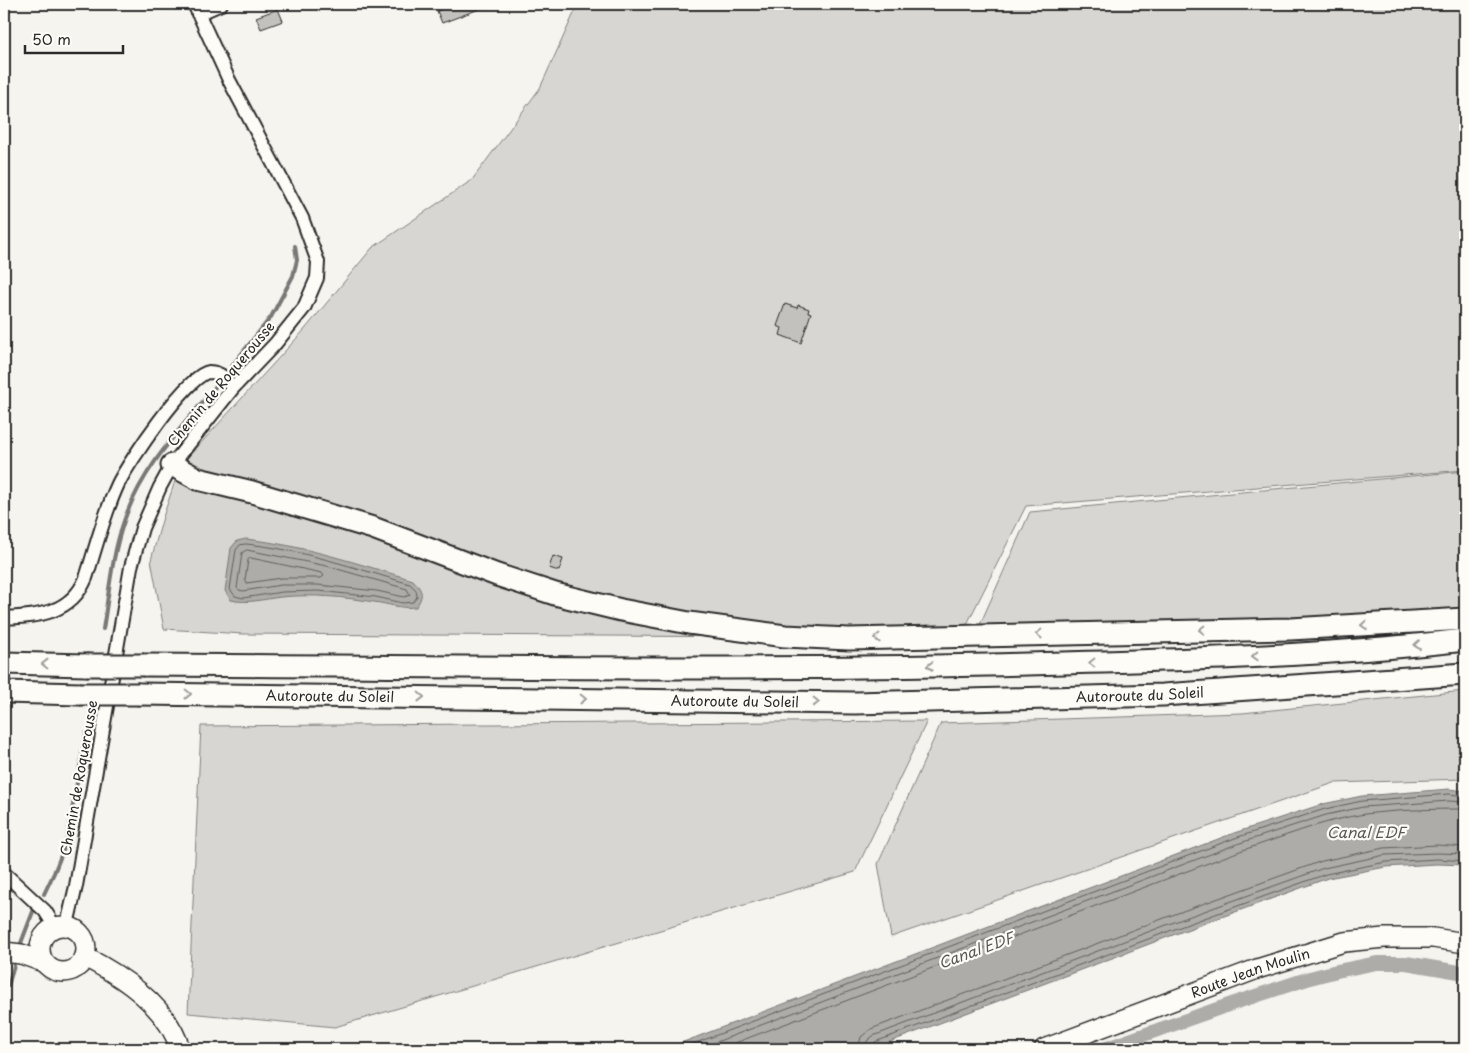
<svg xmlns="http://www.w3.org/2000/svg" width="1469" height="1053" font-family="'Playpen Sans',sans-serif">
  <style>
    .green { fill: #d7d6d2; stroke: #81807e }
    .water { fill: #adaca9; stroke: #797877 }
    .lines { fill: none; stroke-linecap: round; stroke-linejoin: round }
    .shore { stroke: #5f5f5d; stroke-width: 1 }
    .stream { stroke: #797877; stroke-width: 4 }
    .canal { stroke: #adaca9; stroke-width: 14 }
    .building { fill: #c2c1be; stroke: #2b2b2b }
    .minor-casing { stroke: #2b2b2b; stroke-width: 16 }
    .primary-casing { stroke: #2b2b2b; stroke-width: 22 }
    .motorway-casing { stroke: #2b2b2b; stroke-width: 25 }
    .minor { stroke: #fdfcf7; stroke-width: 12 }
    .primary { stroke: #fdfcf7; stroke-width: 19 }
    .motorway { stroke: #fdfcf7; stroke-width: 21 }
    .motorway-bridge-casing { stroke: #2b2b2b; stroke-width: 25; stroke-linecap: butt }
    .motorway-bridge { stroke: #fdfcf7; stroke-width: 21 }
    .oneway { stroke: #9e9e9b }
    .labels { text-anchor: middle; stroke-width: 4.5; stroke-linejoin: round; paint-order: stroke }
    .street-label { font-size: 14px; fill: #2b2b2b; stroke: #fdfcf7 }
    .water-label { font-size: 15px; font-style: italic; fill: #585857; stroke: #fdfcf7 }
  </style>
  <rect width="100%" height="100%" fill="#f5f4ef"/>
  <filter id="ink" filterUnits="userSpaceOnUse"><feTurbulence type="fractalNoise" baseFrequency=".02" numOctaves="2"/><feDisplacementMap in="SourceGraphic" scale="10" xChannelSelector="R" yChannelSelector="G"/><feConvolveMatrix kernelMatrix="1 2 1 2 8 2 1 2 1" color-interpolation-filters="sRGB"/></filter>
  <g filter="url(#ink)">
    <!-- green -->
    <path class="green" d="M583,4h882v466l-439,36 -66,132 -717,-4 -79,-5 -13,-69 12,-43 17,-51 126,-138 66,-80 100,-68 68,-92 35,-77z
      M1465,471v144l-495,32 60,-135z
      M1465,691v88l-131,4 -443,154 -13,-73 63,-141 301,-10z
      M927,721l-72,151 -520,155 -147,-14 13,-287z"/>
    <!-- water -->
    <path class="water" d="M246,539c57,6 113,25 167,41 10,11 11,15 3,27 -16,2 -26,-3 -42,-5 -30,-5 -63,-8 -93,-5 -17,2 -33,7 -50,3l-6,-9 6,-43 6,-7z
      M1449,789l16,2v74l-28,-1 -51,3 -58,11 -139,51 -318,120h-206l569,-216 89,-29 39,-8z"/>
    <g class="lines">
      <!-- shore -->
      <path class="shore" d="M246,544c54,5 112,25 164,40l6,6 1,7 -4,5 -10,1 -27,-6 -58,-6 -36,1 -39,6 -8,-2 -5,-7 6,-39 4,-5z
        M247,550l80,16 80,23 3,6 -6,2 -27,-6 -59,-6h-37l-38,6 -4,-1 -2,-2 5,-35z
        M251,558l71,15 2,3 -3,2h-40l-34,5 -2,-3 3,-20z
        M680,1049l555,-211 90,-29 37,-8 87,-7 16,2
        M698,1049l539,-205 89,-29 37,-8 86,-6 16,1
        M719,1049l521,-198c41,-13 83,-31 125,-37 33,-4 67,-5 100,-5
        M858,1049l3,-12 10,-8 312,-118 139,-50 62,-13 53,-3 28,2
        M865,1049l2,-8 6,-5 312,-118 139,-50 61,-13 52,-2 28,1
        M871,1049l1,-4 3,-3 313,-118 138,-50 60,-12 51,-3 28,2"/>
      <!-- stream -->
      <path class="stream" d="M231,367l40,-50 22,-41 4,-16 -2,-14
        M103,629c6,-36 9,-74 21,-108 18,-53 57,-93 92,-135
        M44,894l10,-21 12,-30 20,-110
        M21,943l13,-34
        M8,986l6,-20
        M4,1000l1,-5"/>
      <!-- canal -->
      <path class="canal" d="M1104,1049l133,-47 73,-24 27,-7 40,-8h29l59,10"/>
    </g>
    <!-- building -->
    <path class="building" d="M449,4h41v1l-48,18 -5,-12 13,-5z
      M278,9l5,12 -22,8 -5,-12z
      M785,304l12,4 1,-3 11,4 -1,3 3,1 -10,30 -21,-8 2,-7 -5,-2z
      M553,556l10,3 -4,12 -10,-3z"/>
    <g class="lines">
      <defs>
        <path id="minor" d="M198,14l23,-10
          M4,618c34,-2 67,-4 82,-40 10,-31 18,-64 32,-94 10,-21 70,-110 91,-112 12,0 18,8 24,16
          M4,873l41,38 10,16
          M67,925l9,-39 55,-319 11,-39 18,-41 12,-22 61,-77 42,-44 29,-36 13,-30 1,-16 -16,-44 -73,-138 -35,-76"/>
        <g id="primary">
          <circle cx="63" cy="949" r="23"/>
          <path d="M4,952l17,2 22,8"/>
          <path d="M85,957c37,19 83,50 95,92"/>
          <path id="s1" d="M1044,1049l213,-80 87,-27 40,-4h49l32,5"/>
        </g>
        <g id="motorway">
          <path d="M172,465l26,14 54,13 121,36 124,47 58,19 66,16 68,13 96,13 64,3 441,-10 175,-10"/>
          <path d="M4,663l82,2"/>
          <path d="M144,665c281,1 562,6 844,0 159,-4 319,-7 477,-25"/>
          <path d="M4,692l76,2"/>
          <path id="s2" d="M139,694l716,9 308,-8 302,-21"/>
        </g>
      </defs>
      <!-- minor casing -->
      <use href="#minor" class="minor-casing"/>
      <!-- primary casing -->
      <use href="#primary" class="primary-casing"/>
      <!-- motorway casing -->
      <use href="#motorway" class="motorway-casing"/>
      <!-- minor -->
      <use href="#minor" class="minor"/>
      <!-- primary -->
      <use href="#primary" class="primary"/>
      <!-- motorway -->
      <use href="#motorway" class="motorway"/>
      <defs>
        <path id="motorway-bridge" d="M86,665h58
          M80,694h59"/>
      </defs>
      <!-- motorway-bridge casing -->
      <use href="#motorway-bridge" class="motorway-bridge-casing"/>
      <!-- motorway-bridge -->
      <use href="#motorway-bridge" class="motorway-bridge"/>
    </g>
    <!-- one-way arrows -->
    <defs><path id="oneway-chevron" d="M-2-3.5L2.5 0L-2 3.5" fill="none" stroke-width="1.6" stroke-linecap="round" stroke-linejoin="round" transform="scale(1.25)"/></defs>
    <g class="oneway">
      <use href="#oneway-chevron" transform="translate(1364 625) rotate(177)"/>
      <use href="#oneway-chevron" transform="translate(1202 630) rotate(179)"/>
      <use href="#oneway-chevron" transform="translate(1039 634) rotate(179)"/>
      <use href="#oneway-chevron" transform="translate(877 638) rotate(179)"/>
      <use href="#oneway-chevron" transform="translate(1417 645) rotate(174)"/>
      <use href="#oneway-chevron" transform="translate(1255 656) rotate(177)"/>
      <use href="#oneway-chevron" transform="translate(1092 663) rotate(179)"/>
      <use href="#oneway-chevron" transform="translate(45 664) rotate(-179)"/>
      <use href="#oneway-chevron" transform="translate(930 666) rotate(179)"/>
      <use href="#oneway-chevron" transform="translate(188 694) rotate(1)"/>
      <use href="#oneway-chevron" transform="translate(421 697) rotate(1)"/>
      <use href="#oneway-chevron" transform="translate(583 699) rotate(1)"/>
      <use href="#oneway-chevron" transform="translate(816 702) rotate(1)"/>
    </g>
  </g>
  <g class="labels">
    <!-- street labels -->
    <g class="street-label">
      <text transform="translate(221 384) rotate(-50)" y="5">Chemin de Roquerousse</text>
      <text dy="5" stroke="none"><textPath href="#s2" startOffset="1001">Autoroute du Soleil</textPath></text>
      <text dy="5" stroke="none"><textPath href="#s2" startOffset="191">Autoroute du Soleil</textPath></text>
      <text dy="5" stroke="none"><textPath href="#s2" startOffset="596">Autoroute du Soleil</textPath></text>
      <text transform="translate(79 778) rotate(-80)" y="5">Chemin de Roquerousse</text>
      <text dy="5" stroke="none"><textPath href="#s1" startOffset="220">Route Jean Moulin</textPath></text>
    </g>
    <!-- water labels -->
    <g class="water-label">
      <text x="1366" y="838">Canal EDF</text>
      <text transform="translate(976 951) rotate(-20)" y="5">Canal EDF</text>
    </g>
  </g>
  <!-- margin -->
  <rect width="1469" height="1053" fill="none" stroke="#fdfcf7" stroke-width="20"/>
  <rect x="10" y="10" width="1449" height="1033" fill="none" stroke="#2b2b2b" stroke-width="2" filter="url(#ink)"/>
  <!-- scale -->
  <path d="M25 45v8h98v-8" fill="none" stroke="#2b2b2b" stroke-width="2.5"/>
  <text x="32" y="45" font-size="15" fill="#2b2b2b" stroke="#fdfcf7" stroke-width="4" paint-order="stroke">50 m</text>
</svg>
